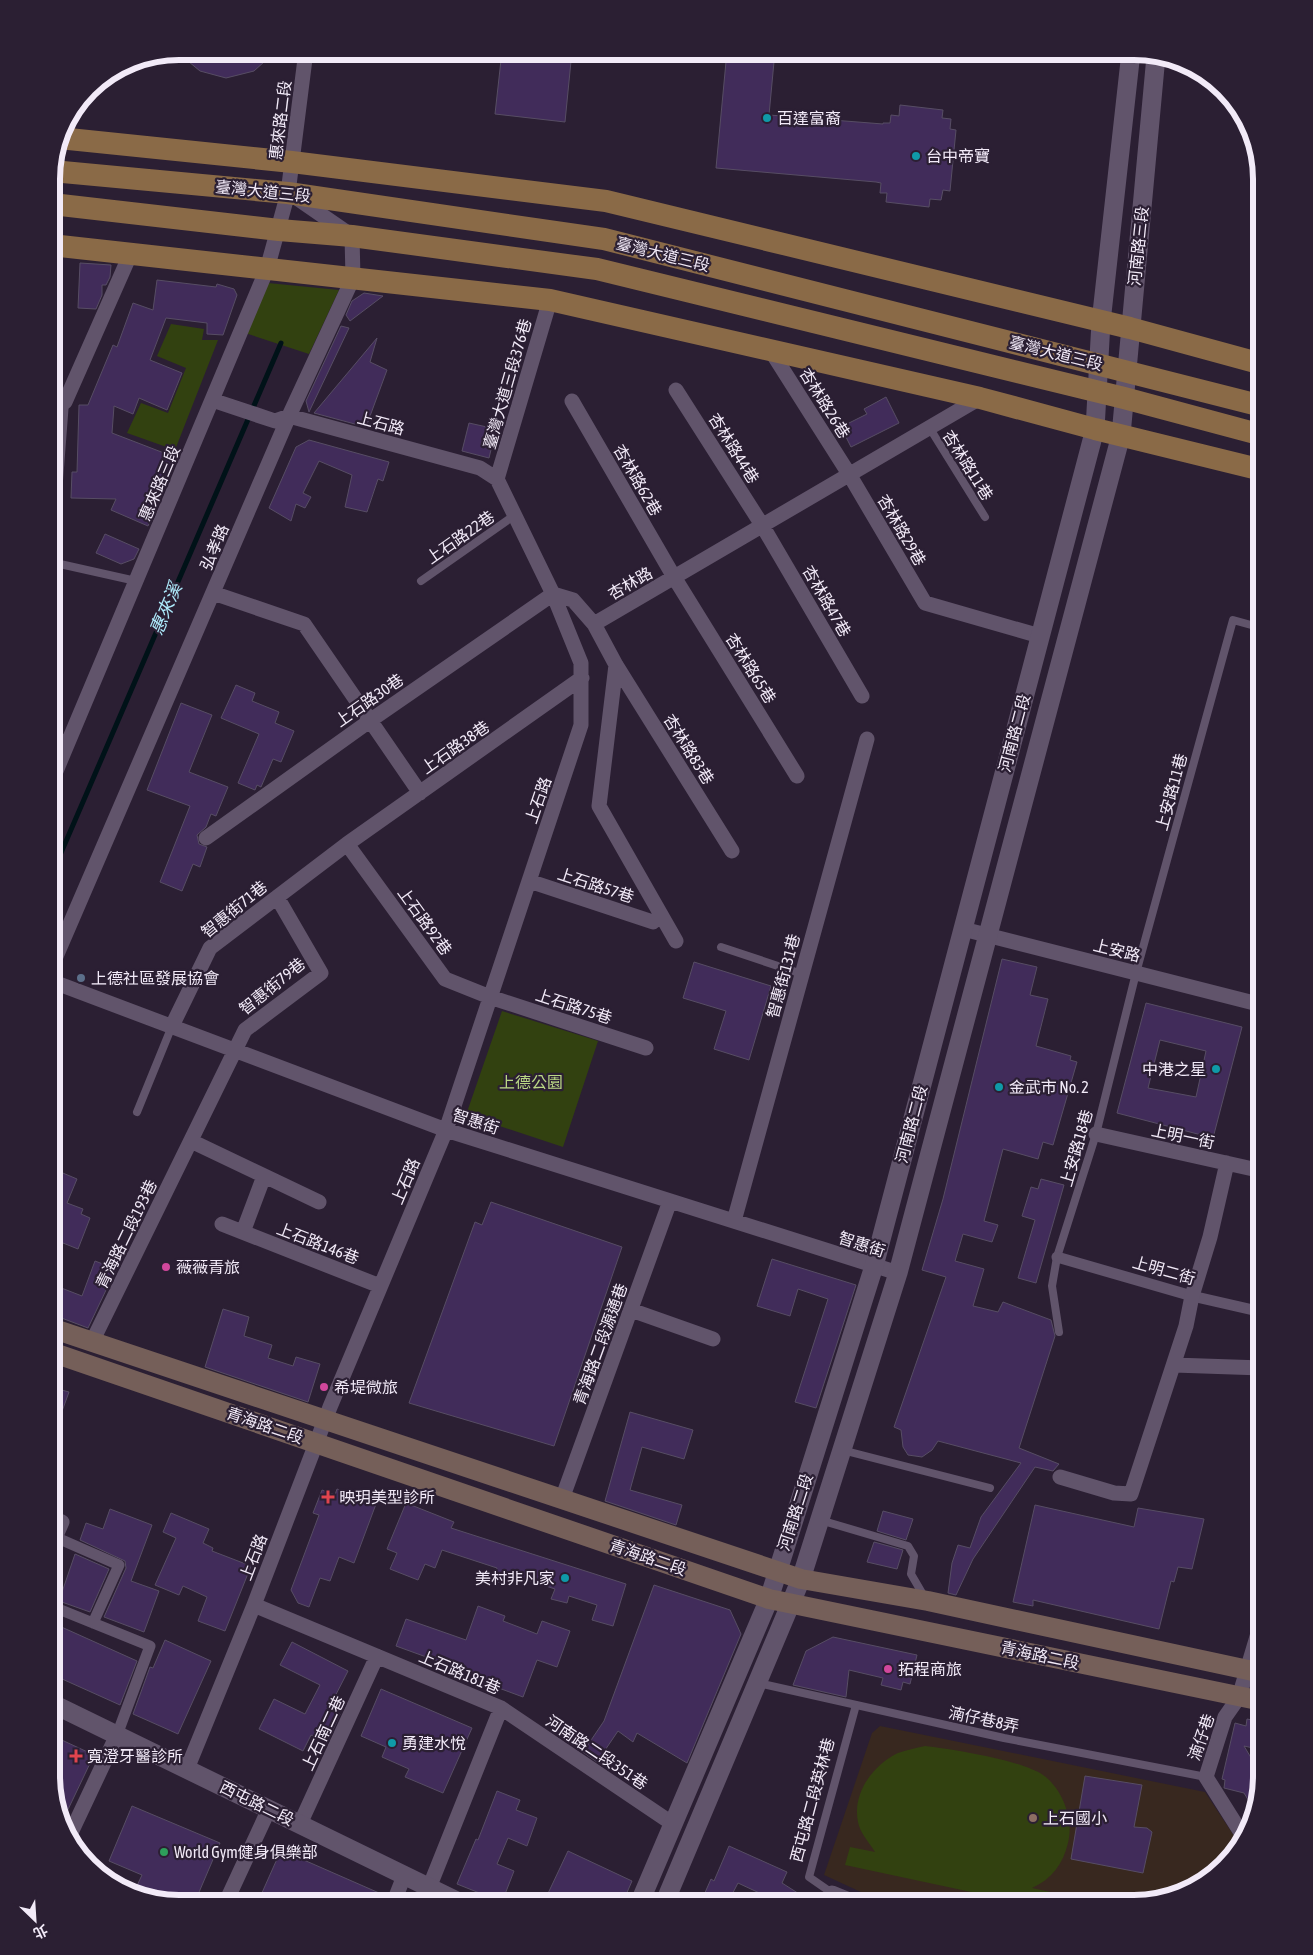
<svg xmlns="http://www.w3.org/2000/svg" width="1313" height="1955" font-family="'Asap Condensed','Noto Sans TC',sans-serif">
  <style>
    .education { fill: #38281f }
    .green { fill: #324110 }
    .lines { fill: none; stroke-linecap: round; stroke-linejoin: round }
    .stream { stroke: #001218; stroke-width: 5 }
    .building { fill: #412c5a; stroke: #574d64; fill-rule: evenodd }
    .service { stroke: #61546b; stroke-width: 8 }
    .pedestrian { stroke: #61546b; stroke-width: 11 }
    .minor { stroke: #61546b; stroke-width: 15 }
    .tertiary { stroke: #61546b; stroke-width: 19 }
    .secondary { stroke: #755f59; stroke-width: 20 }
    .primary { stroke: #8a6a47; stroke-width: 22 }
    .culture-dot { fill: #0f9aa8; stroke: #2b1f33; stroke-width: 2 }
    .service-dot { fill: #5c6f8a; stroke: #2b1f33; stroke-width: 2 }
    .hotel-dot { fill: #d1479c; stroke: #2b1f33; stroke-width: 2 }
    .health-dot { fill: #e0444e; stroke: #2b1f33; stroke-width: 2 }
    .education-dot { fill: #8d6e63; stroke: #2b1f33; stroke-width: 2 }
    .leisure-dot { fill: #2e9e5b; stroke: #2b1f33; stroke-width: 2 }
    .labels { text-anchor: middle; stroke-width: 4.5; stroke-linejoin: round; paint-order: stroke }
    .poi-label { font-size: 16px; fill: #f2eaf8; stroke: #2b1f33; text-anchor: start }
    .street-label { font-size: 16px; fill: #f2eaf8; stroke: #2b1f33 }
    .park-label { font-size: 16px; fill: #bad785; stroke: #2b1f33 }
    .water-label { font-size: 18px; font-style: italic; fill: #aeebfc; stroke: #2b1f33 }
    .rim { fill: none; stroke: #f2eaf8; stroke-width: 6 }
  </style>
  <rect width="100%" height="100%" fill="#2b1f33"/>
  <!-- education -->
  <path class="education" d="M880,1726l325,66 35,53 -43,42 -63,17h-247l-63,-29 48,-142z"/>
  <!-- green -->
  <path class="green" d="M268,283l71,7 -30,64 -64,-21z
    M171,324l33,5 -2,11h16l-43,110 -48,-17 14,-30 27,10 18,-45 -29,-12z
    M502,1011l96,30 -35,106 -97,-32z
    M925,1746c27,3 96,14 118,29 20,14 31,45 25,68 -5,21 -16,36 -36,45l23,5 -3,11h-25l-182,-39 5,-18 25,5c-6,-10 -15,-19 -17,-30 -6,-29 15,-57 40,-69 8,-3 18,-5 27,-7z"/>
  <g class="lines">
    <!-- stream -->
    <path class="stream" d="M51,876l230,-533"/>
  </g>
  <!-- building -->
  <path class="building" d="M276,51l-22,20 -28,7 -26,-7 -23,-19z
    M502,51h70l-7,71 -70,-8z
    M727,51h48l-6,64 114,9v-1h7l1,-8 8,1 1,-11 43,5 -1,8 9,1 -1,10 6,1 -6,61 -7,-1 -2,10 -11,-1 -1,8 -43,-5 1,-9h-7l1,-10 -5,-1 -160,-14z
    M80,263l31,2 -1,12 -4,8h-4v10l-6,14 -18,-1z
    M157,280l59,7 1,-3 17,5 3,6 -14,40 -16,-1v-11l-41,-5 -16,42 32,13 -15,37 -28,-12 -6,16 -19,-8 -2,27 65,25 -29,68 -37,-16 5,-11 -45,-1 1,-26h5l2,-67h9l25,-60 4,2 16,-44 20,7z
    M364,293l19,3 -33,25 -4,-6 6,-14z
    M341,326l8,2 -40,84 -3,-11z
    M377,338l-7,24 17,8 -21,57 -52,-14z
    M886,397l13,26 -48,24 -10,-20 26,-13 -3,-5z
    M469,423l27,6 -7,29 -27,-7z
    M309,440l80,22 -6,19 -5,-2 -11,33 -22,-5 7,-32 -33,-14 -16,32 8,4 -6,11 -9,-4 -5,17 -22,-13 27,-61z
    M105,534l34,15 -5,10 -13,5 -25,-11z
    M236,685l19,8 -3,8 27,11 -4,11 19,8 -13,31 -8,-3 -12,28 -4,-2 -2,5 -17,-7 21,-49 -38,-16z
    M181,703l31,12 -23,57 39,15 -12,29 -5,-2 -5,13 -9,8 2,9 8,3 -7,20 -7,-3 -11,27 -22,-9 30,-76 -43,-16z
    M1002,959l35,8 -7,28 18,4 -12,47 35,10 -1,4 7,2 -24,83 -10,-3 -5,17 -35,-10 -19,72 14,4 -6,17 -29,-8 -8,27 29,8 -11,37 25,6 5,-10 48,18 4,16 -36,112 40,16 -6,7 -18,-4 -62,92 -17,36 -8,-2 4,-30 6,-18 12,3 11,-31 40,-54 -83,-22 -6,9 -10,7 -14,-2 -5,-8 -2,-17 -7,-3 52,-150 -24,-7 21,-71z
    M694,962l77,24 -22,74 -35,-11 12,-38 -43,-13z
    M1146,1003l96,24 -29,111 -96,-25zM1160,1040l46,11 -10,46 -48,-9z
    M51,1168l26,11 -10,24 16,6 -2,5 9,4 -12,31 -15,-6 -2,5 -10,-4z
    M1041,1179l23,6 -28,98 -18,-5 17,-58 -13,-4 9,-29 7,2z
    M491,1202l131,45 -68,199 -145,-43 66,-181 7,3z
    M772,1259l84,26 -40,123 -21,-6 33,-103 -30,-10 -8,27 -33,-10z
    M95,1261l21,8 -28,59 -37,-14v-30l31,12z
    M223,1309l26,8 -5,19 28,9 -4,13 25,8 3,-9 24,7 -12,38 -103,-35z
    M51,1387l18,5 -16,44h-2z
    M630,1412l63,18 -9,29 -42,-12 -12,43 52,15 -6,20 -71,-24z
    M337,1489l39,15 -22,59 -15,-6 -9,24 -10,-3 -11,29 -11,-4 -7,-13 28,-75 -6,-2 9,-23 13,5z
    M406,1503l48,19 -3,6 175,56 -13,42 -21,-6 5,-15 -28,-9 -2,7 -16,-4 4,-10 -46,-15 -4,10 -12,-3 4,-13 -55,-18 -7,18 -10,-4 -7,16 -28,-11 7,-16 -10,-4z
    M1035,1505l99,22 4,-19 66,11 -12,50 -14,-2 -4,15 -3,-1 -12,48 -126,-29v6l-20,-4z
    M110,1509l42,16 -21,56 28,10 -15,41 -40,-15 22,-49 -1,-7 -45,-21 6,-17 17,6z
    M883,1511l30,8 -7,21 -29,-9z
    M171,1513l38,16 -6,14 10,5 -1,3 39,15 -26,65 -27,-10 9,-24 -24,-11 -4,9 -24,-10 21,-47 -13,-6z
    M874,1542l29,8 -6,19 -30,-7z
    M75,1554l34,15 -19,43 -31,-11z
    M654,1585l76,25 11,24 -54,129 -50,-30 -4,9 -15,-11 -21,31 -14,-10 21,-31z
    M478,1606l27,10 -2,5 34,13 5,-13 28,10 -13,36 -20,-7 -14,37 -27,-10 2,-4 -102,-37 10,-27 60,21z
    M57,1625l80,36 -17,44 -69,-31v-38z
    M833,1637l84,18 -7,29 -7,-2 -2,8 -20,-5 2,-7 -34,-8 -3,27 -53,-12 13,-34z
    M165,1640l46,21 -33,73 -45,-20 17,-47 3,1z
    M292,1642l56,29 -19,37 11,6 -13,29 -16,-8 -8,16 -44,-22 15,-30 31,15 15,-29 -40,-20z
    M381,1689l91,39 -29,65 -38,-16 4,-8 -27,-12 4,-10 -25,-11z
    M1247,1719l15,3v28l-18,-4 18,30 -9,32 -9,-15 -20,-5 1,-8 -3,-1 13,-56 11,3z
    M51,1735l43,20 -31,65 -12,-44z
    M1085,1776l57,9 -8,42 13,1 5,4 -9,41 -72,-14z
    M497,1791l23,9 -4,10 21,8 -10,28 -19,-8 -11,26 17,7 -12,31 -45,-18 19,-45 2,1z
    M132,1806l88,37 -26,61 -23,-1 -37,-11 8,-17 -33,-14z
    M729,1846l58,26 -5,11 33,21h-32l-45,-21 -11,21h-27l11,-25 3,2z
    M281,1850l105,46 -2,8h-127z
    M568,1851l64,30 -10,23h-8l-14,-7 -3,7h-54z"/>
  <g class="lines">
    <!-- service -->
    <path class="service" d="M929,427l56,90
      M58,494l7,-92
      M51,562l85,19
      M421,581l94,-66
      M51,734l18,6
      M721,947l81,27
      M137,1112l35,-86
      M1059,1332l-7,-46 5,-29 39,-123 40,-161 97,-353 29,8
      M842,1450l148,38
      M820,1520l88,26 6,10 -3,18 14,24
      M758,1683l246,55 202,39
      M832,1893l-23,-16 47,-172"/>
    <!-- pedestrian -->
    <path class="pedestrian" d="M1057,1257l135,39 70,16
      M55,1537l64,28 -26,58
      M51,1606l99,40 -33,89"/>
    <!-- minor -->
    <path class="minor" d="M771,351l78,123 76,129 115,33
      M676,390l86,135 100,171
      M51,398l14,4 65,-147
      M572,401l102,176 123,199
      M497,479l53,-179
      M213,593l91,31 116,169
      M594,624l386,-226
      M616,665l-17,141 77,135
      M51,783l216,-514 21,-76 18,-142
      M206,838l165,-118 182,-126 20,6 21,24 22,41 116,186
      M347,844l98,135 45,18 156,51
      M529,881l124,41
      M963,929l299,76
      M51,968l238,-552 64,-138 -1,-42 -58,-40
      M51,981l395,149 452,143
      M172,1026l38,-78 137,-104 235,-166
      M1096,1134l166,37
      M191,1141l128,61
      M734,1221l133,-482
      M222,1224l158,62
      M243,1232l21,-56
      M631,1310l82,29
      M92,1342l153,-312 76,-57 -44,-76
      M1174,1365l88,3
      M1060,1477l54,16 17,1 55,-168 6,-30 18,-59 17,-74
      M562,1499l108,-298
      M51,1547l11,-25 -11,-5
      M254,1605l247,103 172,116
      M187,1769l67,-164 76,-198 116,-277 135,-405v-62l-28,-69 -56,-115 -17,-11 -191,-52 -14,5 -63,-21
      M300,1824l77,-168
      M68,1839l49,-104
      M1245,1839l-39,-62 19,-60 14,-20 23,-77
      M429,1888l72,-180
      M225,1904l44,-95
      M393,1904l11,-28
      M828,1904l4,-11 27,11"/>
    <!-- tertiary -->
    <path class="tertiary" d="M51,1703l412,201
      M639,1904l130,-305 105,-333 221,-837 6,-107 30,-270
      M664,1904l137,-325 97,-306 223,-838 35,-379"/>
    <!-- secondary -->
    <path class="secondary" d="M51,1328l750,251 127,22 334,72
      M51,1352l718,247 493,102"/>
    <!-- primary -->
    <path class="primary" d="M59,138l233,24 314,39 524,127 132,36
      M52,171l236,22 316,46 658,167
      M52,204l227,26 73,6 245,33 527,129 138,37
      M51,245l499,55 430,98 115,31 167,41"/>
  </g>
  <!-- markers -->
  <g class="culture-dot">
    <circle cx="767" cy="118" r="5"/>
    <circle cx="916" cy="156" r="5"/>
    <circle cx="1216" cy="1069" r="5"/>
    <circle cx="999" cy="1087" r="5"/>
    <circle cx="565" cy="1578" r="5"/>
    <circle cx="392" cy="1743" r="5"/>
  </g>
  <circle class="service-dot" cx="81" cy="978" r="5"/>
  <g class="hotel-dot">
    <circle cx="166" cy="1267" r="5"/>
    <circle cx="324" cy="1387" r="5"/>
    <circle cx="888" cy="1669" r="5"/>
  </g>
  <g class="health-dot">
    <path d="M325.5 1489.5h5v5h5v5h-5v5h-5v-5h-5v-5h5z"/>
    <path d="M73.5 1748.5h5v5h5v5h-5v5h-5v-5h-5v-5h5z"/>
  </g>
  <circle class="education-dot" cx="1033" cy="1818" r="5"/>
  <circle class="leisure-dot" cx="164" cy="1852" r="5"/>
  <g class="labels">
    <!-- poi labels -->
    <g class="poi-label">
      <text x="777" y="124">百達富裔</text>
      <text x="926" y="162">台中帝寶</text>
      <text x="91" y="984">上德社區發展協會</text>
      <text x="1206" y="1075" text-anchor="end">中港之星</text>
      <text x="1009" y="1093">金武市 No. 2</text>
      <text x="176" y="1273">薇薇青旅</text>
      <text x="334" y="1393">希堤微旅</text>
      <text x="339" y="1503">映玥美型診所</text>
      <text x="555" y="1584" text-anchor="end">美村非凡家</text>
      <text x="898" y="1675">拓程商旅</text>
      <text x="402" y="1749">勇建水悅</text>
      <text x="87" y="1762">寬澄牙醫診所</text>
      <text x="1043" y="1824">上石國小</text>
      <text x="174" y="1858">World Gym健身俱樂部</text>
    </g>
    <!-- street labels -->
    <g class="street-label">
      <text transform="translate(280 120) rotate(-83)" y="6">惠來路二段</text>
      <text transform="translate(263 191) rotate(6)" y="6">臺灣大道三段</text>
      <text transform="translate(1138 246) rotate(-84)" y="6">河南路三段</text>
      <text transform="translate(663 254) rotate(14)" y="6">臺灣大道三段</text>
      <text transform="translate(1056 353) rotate(14)" y="6">臺灣大道三段</text>
      <text transform="translate(507 384) rotate(-74)" y="6">臺灣大道三段376巷</text>
      <text transform="translate(825 403) rotate(58)" y="6">杏林路26巷</text>
      <text transform="translate(381 423) rotate(15)" y="6">上石路</text>
      <text transform="translate(734 448) rotate(58)" y="6">杏林路44巷</text>
      <text transform="translate(968 465) rotate(58)" y="6">杏林路11巷</text>
      <text transform="translate(638 480) rotate(60)" y="6">杏林路62巷</text>
      <text transform="translate(159 483) rotate(-67)" y="6">惠來路三段</text>
      <text transform="translate(902 530) rotate(60)" y="6">杏林路29巷</text>
      <text transform="translate(460 537) rotate(-35)" y="6">上石路22巷</text>
      <text transform="translate(214 547) rotate(-67)" y="6">弘孝路</text>
      <text transform="translate(630 583) rotate(-30)" y="6">杏林路</text>
      <text transform="translate(827 601) rotate(60)" y="6">杏林路47巷</text>
      <text transform="translate(751 668) rotate(58)" y="6">杏林路65巷</text>
      <text transform="translate(369 700) rotate(-35)" y="6">上石路30巷</text>
      <text transform="translate(1014 733) rotate(-75)" y="6">河南路二段</text>
      <text transform="translate(455 747) rotate(-35)" y="6">上石路38巷</text>
      <text transform="translate(689 749) rotate(58)" y="6">杏林路83巷</text>
      <text transform="translate(1171 792) rotate(-75)" y="6">上安路11巷</text>
      <text transform="translate(538 800) rotate(-71)" y="6">上石路</text>
      <text transform="translate(596 885) rotate(18)" y="6">上石路57巷</text>
      <text transform="translate(234 909) rotate(-39)" y="6">智惠街71巷</text>
      <text transform="translate(425 921) rotate(54)" y="6">上石路92巷</text>
      <text transform="translate(1117 950) rotate(14)" y="6">上安路</text>
      <text transform="translate(783 976) rotate(-75)" y="6">智惠街131巷</text>
      <text transform="translate(272 986) rotate(-39)" y="6">智惠街79巷</text>
      <text transform="translate(574 1006) rotate(18)" y="6">上石路75巷</text>
      <text transform="translate(476 1121) rotate(18)" y="6">智惠街</text>
      <text transform="translate(911 1124) rotate(-75)" y="6">河南路二段</text>
      <text transform="translate(1183 1136) rotate(12)" y="6">上明一街</text>
      <text transform="translate(1076 1148) rotate(-74)" y="6">上安路18巷</text>
      <text transform="translate(405 1181) rotate(-67)" y="6">上石路</text>
      <text transform="translate(126 1234) rotate(-64)" y="6">青海路二段193巷</text>
      <text transform="translate(318 1243) rotate(21)" y="6">上石路146巷</text>
      <text transform="translate(862 1244) rotate(18)" y="6">智惠街</text>
      <text transform="translate(1164 1270) rotate(16)" y="6">上明二街</text>
      <text transform="translate(600 1344) rotate(-70)" y="6">青海路二段源通巷</text>
      <text transform="translate(265 1425) rotate(19)" y="6">青海路二段</text>
      <text transform="translate(795 1512) rotate(-72)" y="6">河南路二段</text>
      <text transform="translate(253 1557) rotate(-69)" y="6">上石路</text>
      <text transform="translate(648 1557) rotate(19)" y="6">青海路二段</text>
      <text transform="translate(1040 1655) rotate(12)" y="6">青海路二段</text>
      <text transform="translate(460 1672) rotate(23)" y="6">上石路181巷</text>
      <text transform="translate(984 1719) rotate(12)" y="6">湳仔巷8弄</text>
      <text transform="translate(323 1733) rotate(-65)" y="6">上石南二巷</text>
      <text transform="translate(1201 1737) rotate(-71)" y="6">湳仔巷</text>
      <text transform="translate(597 1752) rotate(34)" y="6">河南路二段351巷</text>
      <text transform="translate(812 1800) rotate(-75)" y="6">西屯路二段英林巷</text>
      <text transform="translate(257 1803) rotate(26)" y="6">西屯路二段</text>
    </g>
    <!-- park labels -->
    <g class="park-label">
      <text x="531" y="1088">上德公園</text>
    </g>
    <!-- water labels -->
    <g class="water-label">
      <text transform="translate(166 609) rotate(-67)" y="6">惠來溪</text>
    </g>
  </g>
  <!-- crop -->
  <path d="M0 0H1313V1955H0ZM179 60H1134A119 119 0 0 1 1253 179V1776A119 119 0 0 1 1134 1895H179A119 119 0 0 1 60 1776V179A119 119 0 0 1 179 60Z" fill="#2b1f33" fill-rule="evenodd"/>
  <path class="rim" d="M179 60H1134A119 119 0 0 1 1253 179V1776A119 119 0 0 1 1134 1895H179A119 119 0 0 1 60 1776V179A119 119 0 0 1 179 60Z"/>
  <!-- north arrow -->
  <g transform="translate(35 1920) rotate(155)" stroke="#2b1f33" stroke-width="4" paint-order="stroke">
  <path d="M0-4L9 19L0 12L-9 19Z" fill="#f2eaf8"/>
  <text y="-8" font-size="14" font-weight="bold" text-anchor="middle" fill="#f2eaf8">北</text>
  </g>
</svg>
